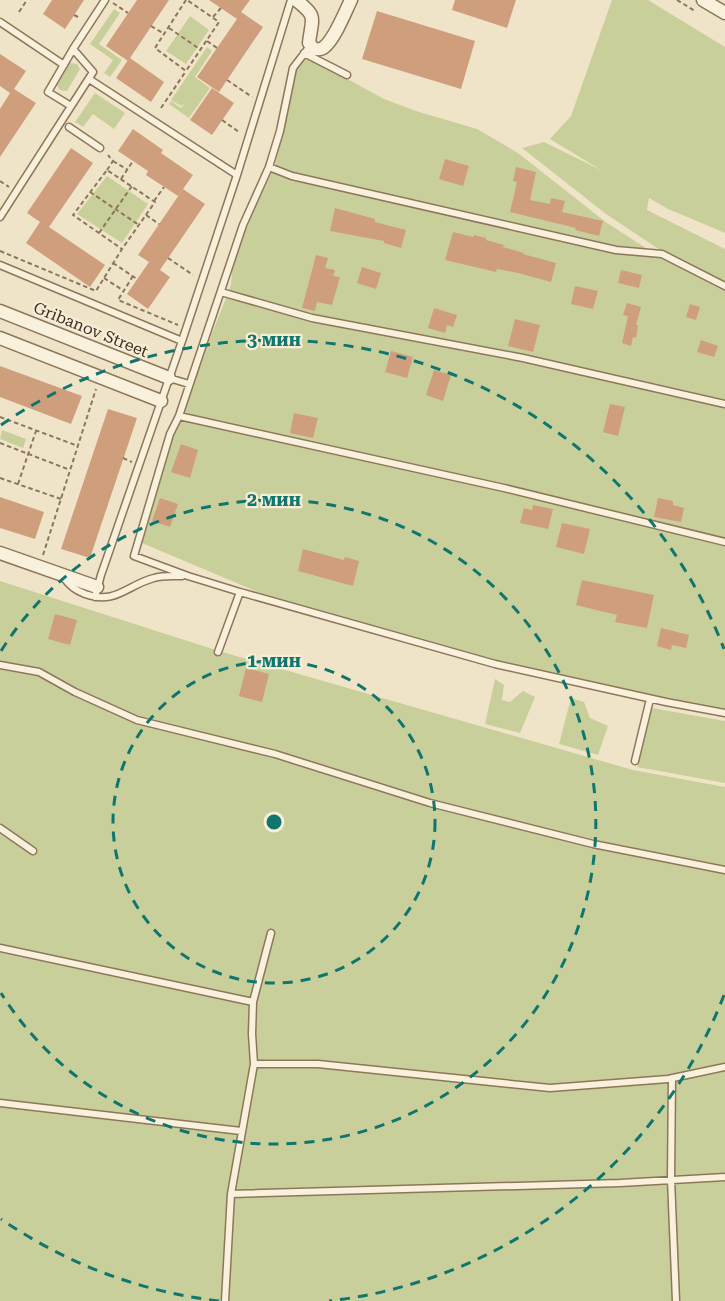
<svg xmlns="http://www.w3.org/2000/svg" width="725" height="1301" font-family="'Roboto Serif',serif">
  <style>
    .green { fill: #c9cf9b }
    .building { fill: #cf9f7d }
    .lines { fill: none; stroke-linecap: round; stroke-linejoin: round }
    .service-casing { stroke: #8d765c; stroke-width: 9 }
    .minor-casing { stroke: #8d765c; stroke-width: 15 }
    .path { stroke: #8d765c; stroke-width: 2; stroke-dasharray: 4.5 3; stroke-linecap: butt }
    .service { stroke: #faf1dc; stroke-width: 6 }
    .minor { stroke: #faf1dc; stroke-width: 12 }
    .ring { fill: none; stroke: #0f766e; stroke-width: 3; stroke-dasharray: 10 8 }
    .labels { text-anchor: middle; stroke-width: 4.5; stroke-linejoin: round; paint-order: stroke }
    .street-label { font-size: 16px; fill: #3d2e20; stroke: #f7eed8 }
    .centre { fill: #0f766e; stroke: #f7eed8; stroke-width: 3 }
    .ring-label { font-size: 18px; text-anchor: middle; font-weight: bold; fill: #0f766e; stroke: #f7eed8; stroke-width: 4.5; stroke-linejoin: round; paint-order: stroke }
  </style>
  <rect width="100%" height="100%" fill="#f0e4c8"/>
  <!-- green -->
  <path class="green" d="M612,0h36l77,47v186l-57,-24 -19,-11 -2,12 78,39v35l-62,-32 -57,-38 -84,-66 22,-6 57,28 -51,-31 21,-23z
    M114,9l6,4 -21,31 23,16 -12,17 -6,-4 9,-13 -23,-16z
    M190,16l19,14 -23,34 -20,-13z
    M207,47l5,4 -17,26 15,11 -21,30 -20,-14 2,-3 10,7 4,-5 -4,3 -10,-6z
    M299,57l19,6 66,36 32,12 61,18 41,24 89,70 56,36 62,31v420l-58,-10 -171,-39 -224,-63 -130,-55 32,-108 9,-17 10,-36 38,-97 2,-27 42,-93 20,-102z
    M70,63l7,1 3,5 -13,22 -7,-1 -3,-5z
    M95,93l30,20 -11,16 -21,-15 -10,13 -8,-5z
    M107,176l41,28 -26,39 -45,-29z
    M2,430l24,9 -3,9 -23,-9z
    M0,581l219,70 414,119 92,17v514h-725z
    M495,679l9,6 -2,15 8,2 13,-11 12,6 -15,36 -35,-9z
    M571,698l13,4 6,16 18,8 -10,29 -39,-11z
    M652,708l73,13v62l-88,-16z"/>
  <!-- building -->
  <path class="building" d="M52,0h32l-19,29 -22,-15z
    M137,0h32l-39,58 34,24 -13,20 -35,-24 12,-18v1l-22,-15z
    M209,0h41l-9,12 22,15 -44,65 -22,-15 42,-61 -2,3z
    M455,0h61l-9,28 -55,-18z
    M377,11l98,30 -14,48 -99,-30z
    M0,54l26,17 -12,18 22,14 -36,54v-48l10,-16 -10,-7z
    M212,88l22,15 -22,32 -22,-15z
    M133,129l30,21 -2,3 32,22 -15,21 -32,-21 2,-4 -30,-20z
    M71,148l22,15 -44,64 56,38 -15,22 -64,-44 14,-21 -13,-9z
    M445,159l24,7 -6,20 -24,-7z
    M516,167l20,5 -6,28 20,4 1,-6 14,3 -3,11 41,9 -4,15 -24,-6 1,-2 -66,-16 7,-30 -4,-1z
    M183,189l22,15 -45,66 10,7 -22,32 -21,-15 22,-32 -11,-7z
    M335,208l40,11v3l31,8 -5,18 -17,-5v-2l-54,-10z
    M453,232l20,5 1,-2 12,3v2l18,5 -1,2 21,6 -1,1 33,9 -5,19 -33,-9 -21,-4 -1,3 -51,-12z
    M316,255l12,3 -3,10 10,2 -2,6 7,1 -8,28 -15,-3 -2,9 -13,-3z
    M362,267l19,6 -5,16 -19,-6z
    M621,270l21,5 -3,13 -21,-5z
    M575,286l23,5 -5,18 -22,-5z
    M627,303l14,4 -5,18h2l-2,13 -3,-1 -2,9 -9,-3 6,-27 -5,-1z
    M690,304l10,3 -4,13 -10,-3z
    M434,308l23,7 -4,12 -6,-2 -2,8 -17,-5z
    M515,319l25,6 -7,27 -25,-6z
    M701,340l17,6 -4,11 -17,-5z
    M391,351l22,6 -6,21 -22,-6z
    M0,366l82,30 -11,28 -71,-27z
    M434,370l17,5 -8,26 -17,-6z
    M610,404l15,3 -7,29 -15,-4z
    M108,409l29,9 -47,140 -29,-9z
    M294,413l24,5 -5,20 -23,-5z
    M181,444l17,6 -8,28 -19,-6z
    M0,497l44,15 -9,27 -35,-11z
    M160,498l18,6 -8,23 -18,-6z
    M658,498l15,3v4l11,3 -3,14 -27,-5z
    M533,505l20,4 -5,20 -28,-6 4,-15 8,2z
    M562,523l28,6 -6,25 -28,-7z
    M303,549l41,11 1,-3 14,4 -6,25 -55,-15z
    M582,580l72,15 -7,33 -32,-6 2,-7 -41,-10z
    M55,614l22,6 -7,25 -22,-6z
    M661,628l28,7 -3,13 -14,-3 -1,5 -14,-4z
    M246,668l23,6 -7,28 -23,-6z"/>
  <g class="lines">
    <defs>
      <path id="service" d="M0,22l64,43
        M304,53l43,22
        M89,79l148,96
        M71,106l-23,-14 25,-43
        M69,127l31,21
        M269,167l23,9 324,74 46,4 63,32
        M0,217l93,-145 -20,-23 32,-49
        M0,265l182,76 -81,234 -6,22
        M221,292l91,26 211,40 202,46
        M182,341l55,-166 54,-175
        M169,378l20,6
        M179,416l64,-191 26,-58 11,-36 13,-63 17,-22
        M725,542l-221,-54 -325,-72 -9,18 -36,122 54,20 52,16 255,72 171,38 59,11
        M63,577c7,9 12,13 22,17 31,11 42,-9 69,-16 9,-3 19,-2 28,-2
        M218,652l22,-60
        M0,665l39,7 36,20 62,28 138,34 155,49 163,41 132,26
        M635,761l15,-62
        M0,828l33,23
        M0,948l253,54
        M254,1064h64l232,24 118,-9 57,-12
        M672,1078l-1,101 5,122
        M0,1103l241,28
        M231,1194l389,-11 105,-6
        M225,1301l6,-107 23,-130 -2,-30 1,-32 18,-69"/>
      <path id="minor" d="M296,0c22,17 16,17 13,43l5,6c3,0 6,1 9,-1 11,-7 22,-36 28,-48
        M703,0l22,13
        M0,311l169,67
        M0,338l161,63
        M0,553l97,34"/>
    </defs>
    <!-- service casing -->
    <use href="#service" class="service-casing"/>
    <!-- minor casing -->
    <use href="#minor" class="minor-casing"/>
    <!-- path -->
    <path class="path" d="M186,0l-31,48 31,23 33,-49 -32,-22
      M677,0l18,11
      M113,3l15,10
      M19,12l8,-12
      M74,15l6,3
      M213,17l8,-9
      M151,26l12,7
      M169,28l32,22
      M207,41l10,7
      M227,80l25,17
      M161,108l25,-37
      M222,120l17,12
      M113,161l15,9
      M107,170l6,-9 -5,-6
      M121,179l12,-18
      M0,181l9,6
      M90,192l49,33
      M154,201l10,-14
      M146,215l13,9
      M99,233l33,-47
      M0,251l96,40 26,-42 33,-47 -48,-32 -34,45 49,34
      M168,258l25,17
      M113,263l24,16
      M133,276l-15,24 60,25
      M104,278l20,13
      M0,417l78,29
      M0,443l70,27
      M123,458l9,4
      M0,478l61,21
      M18,484l18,-53
      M43,555l53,-166"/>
    <!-- service -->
    <use href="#service" class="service"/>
    <!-- minor -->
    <use href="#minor" class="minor"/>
  </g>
  <!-- distance rings -->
  <g class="ring">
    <circle cx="274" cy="822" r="161"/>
    <path d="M1 651A322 322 0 1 1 1 993"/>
    <path d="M724 995A482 482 0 0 1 329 1301M219 1301A482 482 0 0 1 1 1219M1 425A482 482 0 0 1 724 649"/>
  </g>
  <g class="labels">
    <!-- street labels -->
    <g class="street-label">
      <text transform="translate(91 329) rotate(22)" y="6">Gribanov Street</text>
    </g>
  </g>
  <circle cx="274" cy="822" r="9" class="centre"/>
  <g class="ring-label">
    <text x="274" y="346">3 мин</text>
    <text x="274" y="506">2 мин</text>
    <text x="274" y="667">1 мин</text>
  </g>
</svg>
